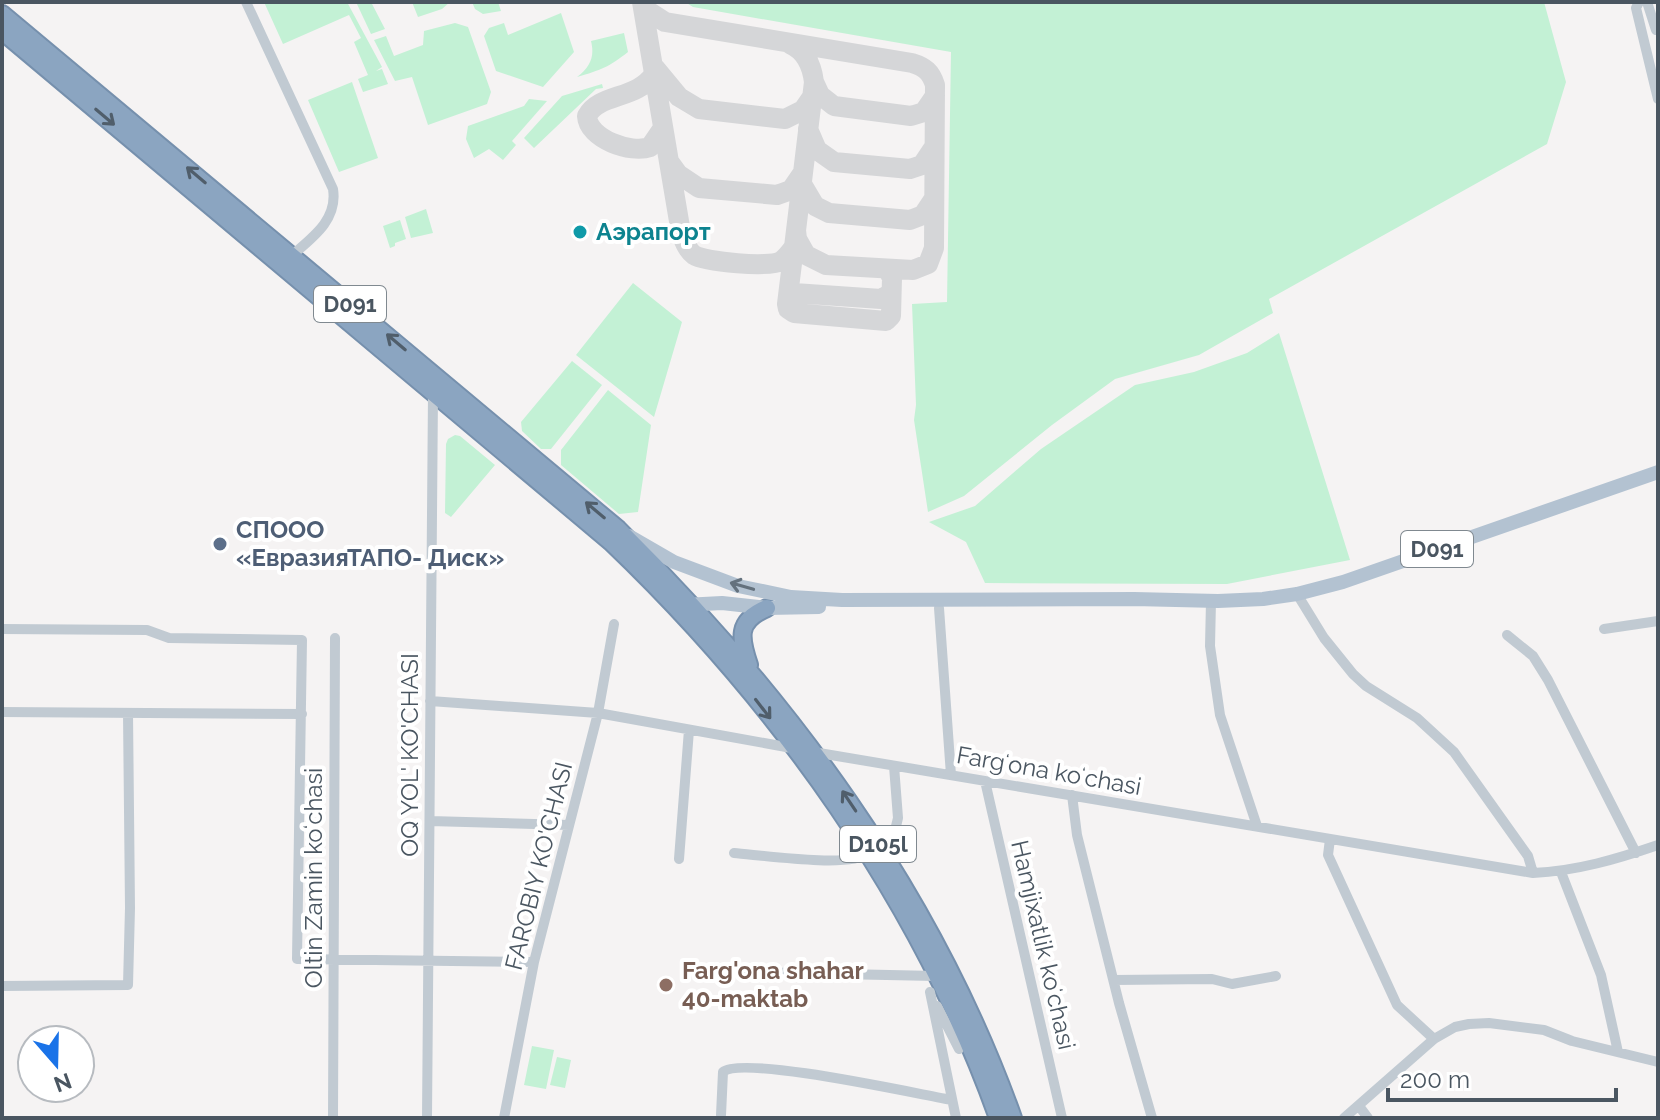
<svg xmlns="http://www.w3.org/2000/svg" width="1660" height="1120" font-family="Raleway,sans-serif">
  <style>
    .green { fill: #c3f1d5 }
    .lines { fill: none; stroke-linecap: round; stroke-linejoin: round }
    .taxiway { stroke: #d5d6d8; stroke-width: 20 }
    .highway-casing { stroke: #7690ad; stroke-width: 20 }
    .minor { stroke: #c1cad2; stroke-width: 10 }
    .major { stroke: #b3c2d1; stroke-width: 14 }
    .highway { stroke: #8ba5c1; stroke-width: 16 }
    .oneway { stroke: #505e6b }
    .oneway2 { stroke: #64717d }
    .culture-dot { fill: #0f9aa8; stroke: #fff; stroke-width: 3 }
    .service-dot { fill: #5c6f8a; stroke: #fff; stroke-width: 3 }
    .education-dot { fill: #8d6e63; stroke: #fff; stroke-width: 3 }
    .labels { text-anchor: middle; stroke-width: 8; stroke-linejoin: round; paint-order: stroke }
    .shield { fill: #fff; stroke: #808990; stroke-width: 2 }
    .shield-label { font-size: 22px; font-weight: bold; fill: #4a5661 }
    .culture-label { font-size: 24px; font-weight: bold; fill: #0d838f; stroke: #fff; text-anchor: start }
    .service-label { font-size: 24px; font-weight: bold; fill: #4e5e75; stroke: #fff; text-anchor: start }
    .street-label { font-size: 24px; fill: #4a5661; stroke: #fff }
    .education-label { font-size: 24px; font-weight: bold; fill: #785e54; stroke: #fff; text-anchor: start }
  </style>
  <rect width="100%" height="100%" fill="#f5f3f3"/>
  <!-- green -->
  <path class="green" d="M264,2h83l35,65 -6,4 6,-2 6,15 -25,8 -5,-13 10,-4 -14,-33 7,-4 -12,-23 -66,29z
    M356,2h15l14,27 -14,5z
    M412,2h38l-8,7 -24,8z
    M472,2h26l3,9 -18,3 -8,-5z
    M685,2h859l22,80 -19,62 -278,155 4,14 -74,42 -84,24 -63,46 -88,71 -36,16 -14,-92 2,-15 -4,-101 35,-2 4,-250 -258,-45z
    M561,13l13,39 -31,35 -47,-16 -12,-35 5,-8 15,-5 4,12z
    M455,23l13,4 23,65 -4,12 -59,21 -16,-48 -17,4 -21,-41 12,-4 8,20 29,-11 1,-14z
    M624,33l4,19c-19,15 -27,18 -51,25 13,-10 18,-20 14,-36z
    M352,82l26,76 -39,14 -31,-72z
    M602,84l1,4 -7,1 -62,59 -10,-10 38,-42z
    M529,99l18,2 -35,40 4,4 -13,15 -14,-11 -15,9 -8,-19 2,-13 56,-20z
    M426,209l7,24 -22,5 -6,-21z
    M400,220l6,19 -11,4v3l-5,2 -7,-22z
    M633,283l49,39 -28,95 -78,-62z
    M1279,333l71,227 -123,24 -242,-1 -19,-41 -37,-20 46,-16 66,-57 94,-64 59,-13 53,-19z
    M572,361l30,24 -51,64h-10l-19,-18 -1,-9z
    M608,390l43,35 -13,87 -19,2 -58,-49v-15z
    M455,435l5,1 35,29 -44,52 -6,-4 1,-69 2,-5z
    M532,1046l22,4 -8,39 -22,-4z
    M557,1057l14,3 -6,28 -15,-3z"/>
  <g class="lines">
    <!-- taxiway -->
    <path class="taxiway" d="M642,2l39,231c3,8 6,17 13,22 11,7 76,13 87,6 5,-3 9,-9 13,-14l20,-165c-2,-16 -8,-31 -24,-38
      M644,2l4,9 17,11 247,41c13,4 19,9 23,22l-1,163 -6,16 -15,6 -87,-5 -20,-10 -9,-16 -1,-9
      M655,68l24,29 20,12 86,10 18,-9 9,-13
      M654,74c-17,26 -55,19 -67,42 1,23 44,38 63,31l13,-19
      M814,82l6,13 14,11 77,10 13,-4 11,-16
      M808,129l9,21 17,12 76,7 12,-4 12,-18
      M670,163l8,11 21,14 78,7 14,-5 11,-16
      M802,184l13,22 14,7 81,7 13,-5 10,-15
      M794,247l-7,57 1,5 6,4 92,8 5,-5 1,-38 -4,-8
      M789,288l5,5 87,6 10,-6"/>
    <defs>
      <path id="highway" d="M2,14l616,515c170,169 314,362 395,589
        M2,31l609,511c167,160 309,357 387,576
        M749,665c-9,-27 -13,-44 18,-57"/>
    </defs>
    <!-- highway casing -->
    <use href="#highway" class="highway-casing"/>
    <!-- minor -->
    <path class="minor" d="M246,2l87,187c5,31 -21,49 -42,67
      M1639,2l-3,6 22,91
      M1647,2l9,28
      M1297,594l27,44 29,36 13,12 51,32 37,34 74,104 5,17
      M1211,601l-1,45 10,69 37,111
      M939,608l12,167
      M2,629l145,1 22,8 133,2 -5,319 237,3
      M1604,629l54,-8
      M1507,635l26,21 15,24 88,173
      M430,701l168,12 199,36
      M2,712l300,2
      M813,752l720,121c44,-2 84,-14 125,-28
      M985,781l77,337
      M1072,795l5,40 42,168 33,115
      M430,821l139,4
      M1330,839l-2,16 69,150 37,34
      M734,853c26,2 116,15 133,1
      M679,859l10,-129
      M888,859l10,-41 -4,-52
      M1561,872l40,103 17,77
      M744,972l192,4
      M1114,980l98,-1 20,5 44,-8
      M2,986l126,-1 2,-77 -2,-195
      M930,992l26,126
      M937,1006l22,43
      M1359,1106l9,12
      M721,1115l2,-43c19,-17 194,22 229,28
      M333,1118l2,-480
      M427,1118l6,-725
      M504,1118l30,-156 64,-249 16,-89
      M1344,1118l90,-79 21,-12 14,-3 20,-1 55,7 28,11 86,21"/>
    <!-- major -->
    <path class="major" d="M629,536l45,26 64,24 53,11 51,3 292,-1 84,2 45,-2 34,-5 46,-12 315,-110
      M684,605l38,-2 45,5 52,-1"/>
    <!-- highway -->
    <use href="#highway" class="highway"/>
  </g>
  <!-- one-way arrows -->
  <defs><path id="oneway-shaft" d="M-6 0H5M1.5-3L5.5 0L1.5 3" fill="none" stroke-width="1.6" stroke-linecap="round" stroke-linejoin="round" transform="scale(2)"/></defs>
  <g class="oneway">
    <use href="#oneway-shaft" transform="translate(105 117) rotate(40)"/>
    <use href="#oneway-shaft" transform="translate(196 175) rotate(-140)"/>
    <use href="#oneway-shaft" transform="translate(396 342) rotate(-140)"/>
    <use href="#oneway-shaft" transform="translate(595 510) rotate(-140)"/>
    <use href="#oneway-shaft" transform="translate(763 709) rotate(52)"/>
    <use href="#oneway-shaft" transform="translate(849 801) rotate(-124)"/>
  </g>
  <use class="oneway2" href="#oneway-shaft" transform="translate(742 586) rotate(-164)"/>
  <!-- markers -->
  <circle class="culture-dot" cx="580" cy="232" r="8"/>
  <circle class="service-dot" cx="220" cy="544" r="8"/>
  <circle class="education-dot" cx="666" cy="985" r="8"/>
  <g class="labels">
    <!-- shield labels -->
    <g class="shield">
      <rect x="314" y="286" width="72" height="36" rx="6"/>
      <rect x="1401" y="531" width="72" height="36" rx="6"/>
      <rect x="840" y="826" width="76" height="36" rx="6"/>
    </g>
    <g class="shield-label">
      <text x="350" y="312">D091</text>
      <text x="1437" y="557">D091</text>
      <text x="878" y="852">D105l</text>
    </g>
    <!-- culture labels -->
    <g class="culture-label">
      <text x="596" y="240">Аэрапорт</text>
    </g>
    <!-- service labels -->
    <g class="service-label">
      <text x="236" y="538">СПООО<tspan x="236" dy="28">«ЕвразияТАПО- Диск»</tspan></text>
    </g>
    <!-- street labels -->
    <g class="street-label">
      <text transform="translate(410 755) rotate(-90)" y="8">OQ YOL' KO'CHASI</text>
      <text transform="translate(1049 771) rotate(10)" y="8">Fargʻona koʻchasi</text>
      <text transform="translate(539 866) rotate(-76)" y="8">FAROBIY KO'CHASI</text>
      <text transform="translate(314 878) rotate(-90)" y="8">Oltin Zamin koʻchasi</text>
      <text transform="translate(1043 945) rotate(77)" y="8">Hamjixatlik koʻchasi</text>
    </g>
    <!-- education labels -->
    <g class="education-label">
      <text x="682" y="979">Farg'ona shahar<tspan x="682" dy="28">40-maktab</tspan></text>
    </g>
  </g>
  <!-- border -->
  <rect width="1660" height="1120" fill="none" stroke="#4a5661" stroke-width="8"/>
  <!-- north arrow -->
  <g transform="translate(56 1064) rotate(160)"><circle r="38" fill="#ffffff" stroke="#b7bbc0" stroke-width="2"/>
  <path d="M0-6L14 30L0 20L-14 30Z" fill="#1a73e8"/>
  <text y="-12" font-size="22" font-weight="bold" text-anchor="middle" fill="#4a5661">N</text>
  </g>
  <!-- scale -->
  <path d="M1388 1088v12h228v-12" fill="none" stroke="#4a5661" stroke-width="4"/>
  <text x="1400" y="1088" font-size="24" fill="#4a5661" stroke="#ffffff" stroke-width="6" paint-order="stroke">200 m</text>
</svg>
